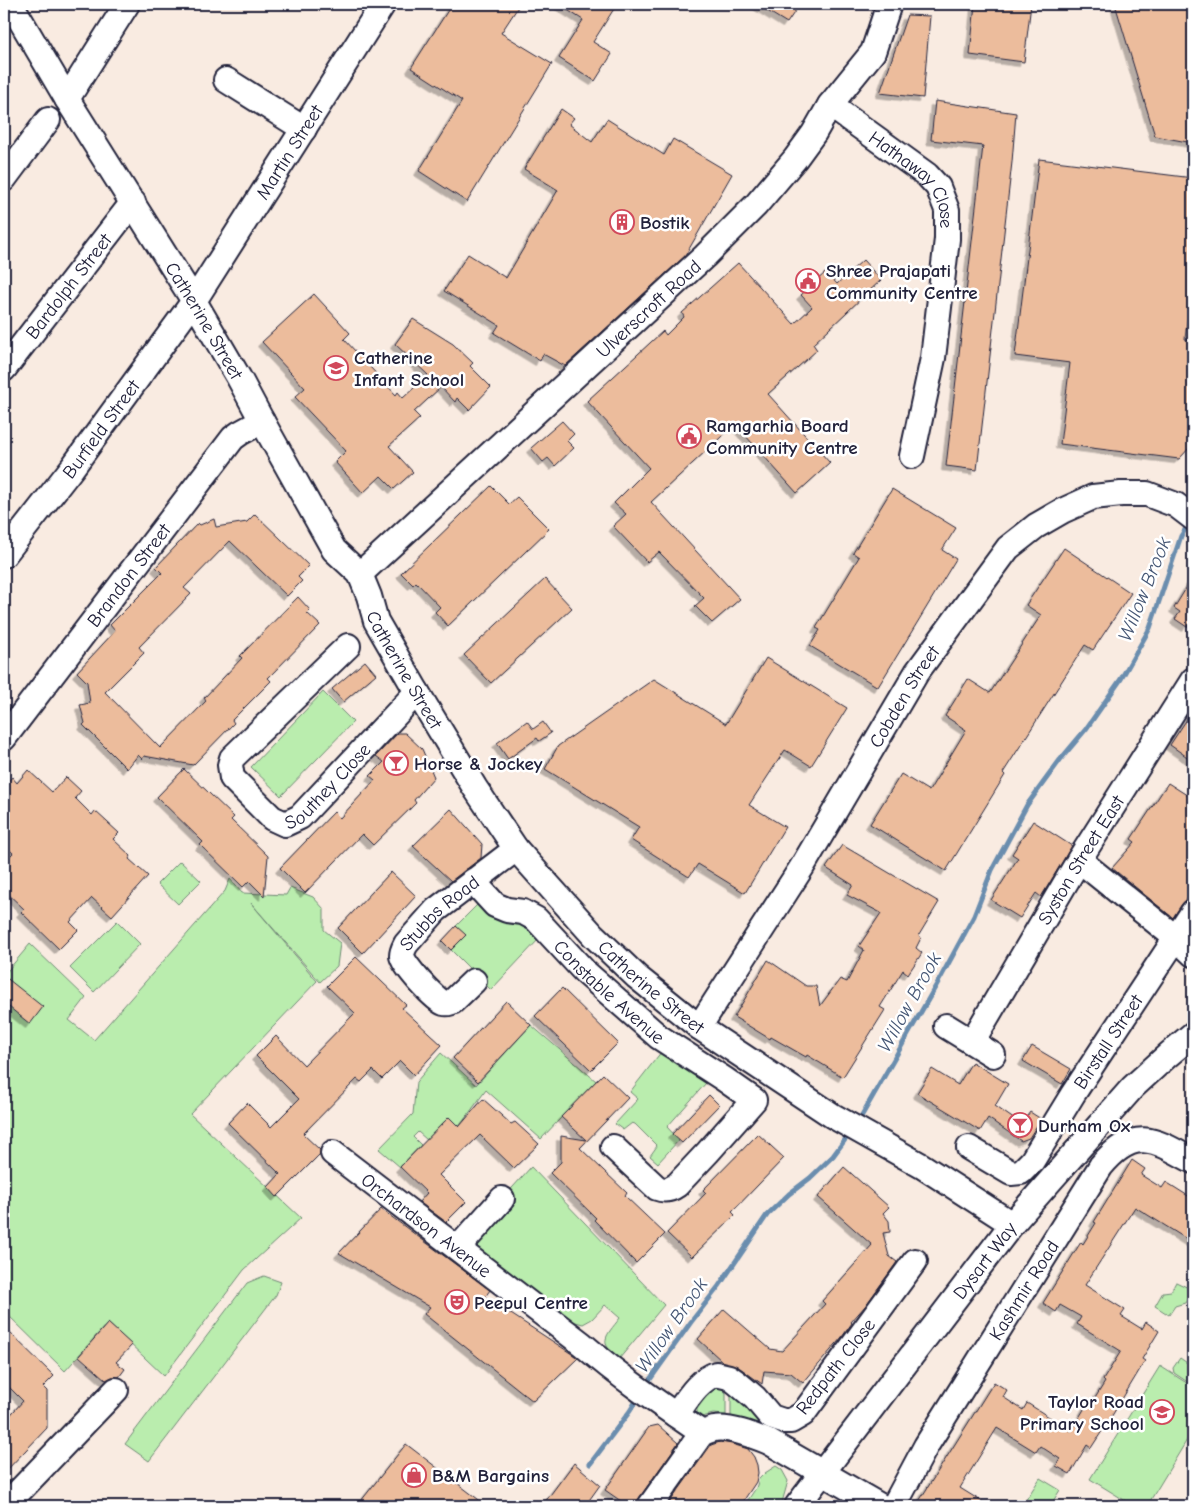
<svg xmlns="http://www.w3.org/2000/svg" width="1197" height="1510" font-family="'Comic Neue',sans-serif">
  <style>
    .green { fill: #baedae; stroke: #6e8874 }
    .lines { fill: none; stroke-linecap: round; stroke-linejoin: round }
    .stream { stroke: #6b8dae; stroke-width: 5 }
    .building { fill: #ecbc9c; stroke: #22223b; filter: url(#shadow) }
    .minor-casing { stroke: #22223b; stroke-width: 28 }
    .minor { stroke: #fff; stroke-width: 24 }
    .labels { text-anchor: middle; stroke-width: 5; stroke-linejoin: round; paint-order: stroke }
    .street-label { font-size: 19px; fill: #22223b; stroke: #fff }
    .poi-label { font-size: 19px; font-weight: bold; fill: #22223b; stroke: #fff; text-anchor: start }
    .water-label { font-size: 20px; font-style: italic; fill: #465775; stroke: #fff }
  </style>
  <defs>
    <filter id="shadow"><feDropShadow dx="-4.5" dy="4.5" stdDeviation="0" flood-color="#0004"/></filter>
  </defs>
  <rect width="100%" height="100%" fill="#f9ebe1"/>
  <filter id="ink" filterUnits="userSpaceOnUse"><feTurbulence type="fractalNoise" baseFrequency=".02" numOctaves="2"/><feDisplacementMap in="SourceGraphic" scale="10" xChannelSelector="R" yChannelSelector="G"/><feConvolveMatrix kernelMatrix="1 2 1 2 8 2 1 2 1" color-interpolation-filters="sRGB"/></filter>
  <g filter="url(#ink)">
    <!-- green -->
    <path class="green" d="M323,692l30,30 -72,74 -30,-29z
      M180,861l21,20 -23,23 -21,-20z
      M230,879l12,14 44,2 4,-7 23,9 11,12v21l16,13 -3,23 -17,16 -69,-79 66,78 -127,133 111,104 -57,52 -80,106 -56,-53 -43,48 -61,-60v-336l26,-31 56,54 -17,22 25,20 131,-149z
      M478,904l8,9 10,6 26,5 17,15 -48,51 -40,-40 14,-14 -9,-10z
      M117,921l23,23 -46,48 -24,-24z
      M531,1025l65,56 -55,58 -55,-49 -27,37 -10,-10 -22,23 -9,-8 -5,5 8,8 -21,22 -21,-18 34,-35 3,-32 25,-29 35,32z
      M676,1033l46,32 -55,62 12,13 -21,23 -8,-7 7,-10 -22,-22 -3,-1 -9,7 -8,-6 23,-25 -8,-7z
      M531,1167l133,138 -45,54c-21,-17 -14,-22 1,-41l-15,-13 -13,14 -9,5 -11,-3 -114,-73z
      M264,1276l17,6 -5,13 -127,166 -24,-17 122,-161z
      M1176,1282l17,8 -8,13 -10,3 -6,9 -14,-9 8,-14 8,-1z
      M1180,1358l13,9v15l-1,3 -18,-12 -1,-5z
      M1160,1366l33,21v43l-46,76h-13l-44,-27z
      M713,1387l8,1 5,5v22l-13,-1 -11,3 -4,-3c-5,-12 7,-19 15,-27z
      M734,1393l28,24 -5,6 -26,-6v-22z
      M776,1466l6,4 6,11 -7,25h-37l12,-18 3,-9 6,-6z
      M1040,1478l20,12 -10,16h-28z"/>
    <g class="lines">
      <!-- stream -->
      <path class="stream" d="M858,1122l83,-145 33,-61 18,-46 35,-65 33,-45 26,-31 35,-50 29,-51 31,-92 9,-14
        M646,1385l45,-63 28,-36 48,-71 22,-21 21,-16 23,-22 17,-23
        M590,1464l40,-53 9,-15"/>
    </g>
    <!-- building -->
    <path class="building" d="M452,4h68l-19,29 51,31 -85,138 -48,-31 43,-70 -51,-33z
      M558,4h59l-24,38 19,12 -17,27 -36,-23 24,-38z
      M756,4h44l-13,19z
      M975,4h56l-7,58 -54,-7z
      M1115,4h78v139l-38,-7z
      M907,15l23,1 -7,82 -43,-5z
      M935,101l81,12 -4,49 -35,308 -31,-4 37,-320 -52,-6z
      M561,109l13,9 -5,6 23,18 15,-23 57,36 9,-16 59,35 -47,82 -120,110 -22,-12 -3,7 -46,-28 5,-8 -55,-34 24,-37 38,24 52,-88 -34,-21z
      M1039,159l154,19v94l-8,67 8,1v104l-14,15 -119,-15 10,-81 -55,-7z
      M863,260l18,20 -68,64 4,6 -49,44 62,69 -33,30 -62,-69 -84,78 89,97 -28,24 -17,-17 9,-8 -45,-46 -12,10 -34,-36 13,-12 -12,-11 35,-35 -62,-67 76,-70 3,4 18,-18 -2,-4 56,-50 56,61 18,-17 -11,-12 25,-23 11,12z
      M314,294l36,39 -6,6 52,56 2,-3 5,6 25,-23 -33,-31 18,-25 40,25 20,19 -3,3 21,21 -22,23 -12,-12 -2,4 -14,-15 -27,25 6,6 -31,28 24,26 -19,17 -13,-13 -18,17 -28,-31 11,-11 -51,-54 10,-9 -43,-46z
      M562,421l12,13 -7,7 7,7 -19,18 -7,-8 -5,4 -12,-14z
      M491,486l18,18 8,-7 32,32 -101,97 -13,-14 5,-5 -24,-25 -3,3 -12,-12z
      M892,489l64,39 -14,22 14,9 -78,128 -68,-41 10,-16 -4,-2 43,-71 -6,-4z
      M255,514l54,52 -11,11 4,4 -15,15 -57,-55 -46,47 7,6 -52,53 5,6 -39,39 55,56 46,-47 -2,-3 38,-40 -2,-2 58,-59 12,13 -3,3 13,12 -52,53 3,3 -39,39 2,3 -41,42 -49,-9 -2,3 -4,-4 -11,14 -44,-44 2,-2 -5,-18 10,-2 -3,-21 -10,-10 38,-41 -5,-6 52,-52 -6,-6 42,-44 2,2 14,-6 2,8 31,-5z
      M1064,548l67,45 -38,57 -8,-5 -82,128 2,2 -59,96 -76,-47 31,-50 28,17 37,-61 -21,-14 23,-37 22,14 51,-78 -15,-10z
      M1193,577v43l-1,-1 -5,8 -12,-8 5,-7 -6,-4z
      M545,579l27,29 -81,75 -27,-28z
      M766,658l81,50 -36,58 -26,-16 -36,55 36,22 -40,66 -47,-29 -9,13 -58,-37 8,-13 -94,-58 13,-23 96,-67 72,45z
      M365,661l11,13 -33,28 -11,-13z
      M1193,710v51l-23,-16z
      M527,721l6,8 10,-7 8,11 -12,8 -2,-3 -29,21 -11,-16z
      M398,733h7l17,16 12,28 -20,23 2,3 -43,42 -11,-11 -57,59 -25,-25 54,-56 6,6 35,-38 -5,-4 14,-14 -8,-6z
      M184,769l50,48 -3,3 37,36 -4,40 -15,-15 -6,6 -43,-42 3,-3 -46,-45z
      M28,770l24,22 14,-15 15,14 -6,7 17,17 3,-4 24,22 -6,6 18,17 -2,3 19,17 -36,40 -20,-18 -22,24 8,8 -19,19 -38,-37 3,-3 -20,-19v-28l9,-9 -9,-8v-59l8,-9 5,6z
      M1168,783l25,16v97l-1,3 -6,1 -4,4 -9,14 -61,-50 23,-26 -4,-3z
      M451,809l31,35 -1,14 -30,23 -38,-35z
      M1033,821l39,25 -31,51 -5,-4 -16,25 -29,-18 27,-42 -6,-4z
      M842,845l97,57 -20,33 2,3 -5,10 6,5 -14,21 -5,-4 -23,37 5,3 -42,67 -36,-22 -1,2 -35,-20 -1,2 -36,-22 34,-57 38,26h10l4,20 20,-27 7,3 17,-32 -5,-4 22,-33 -34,-18 6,-10 -27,-17z
      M391,872l25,24 -53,57 -25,-25z
      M456,926l10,9 -15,15 -9,-9z
      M356,957l50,48 -4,3 40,37 -28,30 -14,-14 -18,18 -9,-9 -12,12 -4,-3 -54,55 17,16v4l-43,43 -9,-10 12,-13 -52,-51 19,-20 24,24 28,-28 -43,-43 20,-20 28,29 51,-52 -28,-27z
      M4,976l39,31 -13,17 -26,-21z
      M562,988l56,55 -27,27 -56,-54z
      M506,1001l25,24 -53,57 -25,-24z
      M1032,1046l39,23 -9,15 -39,-23z
      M972,1062l36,22 -13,22 26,18 9,-12 11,7 -12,19 -8,3 -33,-23 -8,13 -63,-38 15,-24 26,16z
      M603,1074l25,24 -48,50 47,45 -2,3 40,38 -29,29 -42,-43 2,-2 -46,-45 11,-11v-26l25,4 -25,-23z
      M709,1095l10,10 -37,38 -10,-9z
      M483,1099l28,25 4,-2 24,22 -25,24 -34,-33 -41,40 27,27 -20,20 -27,-20 8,-9 -27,-26 49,-50 10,10z
      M758,1134l26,24 -52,54 3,3 -43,42 -25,-24 39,-40 -3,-3z
      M1132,1160l13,9 -4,6 21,13 4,-6 27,17v44l-58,-36 -50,78 40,25 -4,6 21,13 4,-7 13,9 -17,28 3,2 -35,58 -19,29 -4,-3 -17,29 -14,-8 4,-7 -20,-13 -4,6 -39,-24 -37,60 29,18h-73l78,-124 13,8 -4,7 20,13 4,-7 44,28 18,-30 3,2 13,-21 -2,-2 18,-29 -44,-27 4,-7 -21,-12 -4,7 -13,-9 38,-61 2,2 13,-21 -2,-1z
      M844,1167l45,40 -6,6 6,8 1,11 -7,1 6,23 8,6 -31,43 -15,17 1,1 -10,14 -39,46 -12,-10 -27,-2 -2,13 -25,-18 -14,-4 -25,-23 26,-30 46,40 12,2 43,-47 -3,-3 50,-56 -54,-48z
      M381,1209l109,81 -5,7 93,61 -45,43 -109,-87 6,-7 -91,-54z
      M108,1323l24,22 -16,17 9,7 -6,8h-7l-6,3 -27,-24z
      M4,1327l50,49 -11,11 4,4v37l-43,45v-51l19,-21 -19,-19z
      M658,1425l20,18 -39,55 -2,8h-9l-23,-16 44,-63z
      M720,1442l12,2 16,5 6,8 3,8 1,8 -2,9 -16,24h-73l44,-61z
      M406,1444l81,62h-130z
      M574,1463l26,22 -15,21h-43z"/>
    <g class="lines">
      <defs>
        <g id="minor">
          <path id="s1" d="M11,4l56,95 127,202 45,77 23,43 72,129 26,24 9,22 7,25 41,71 58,96 41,61 77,86 44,42 62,50 134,89 89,50 90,58"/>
          <path d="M226,80l78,49"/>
          <path d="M67,99l60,-95"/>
          <path id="s2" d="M830,105l97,70 11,12 9,23v29l-14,119 -21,98"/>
          <path d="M4,179l44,-59"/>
          <path id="s3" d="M4,369l129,-167"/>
          <path id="s4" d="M4,555l68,-87 122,-167 189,-297"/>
          <path id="s5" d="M360,574l345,-318 51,-51 39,-46 19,-26 16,-28 43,-53 16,-48"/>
          <path id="s6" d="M348,646l-116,112 -2,7 2,13 40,40 13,6 15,-7 117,-125"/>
          <path id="s7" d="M4,738l229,-300 7,-5 22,-12"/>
          <path d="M1079,860l97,78 17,16"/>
          <path id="s8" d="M473,881l22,24 12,5 16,2 13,7 49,53 74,65 65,42 30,21 -46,52 -31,33c-7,5 -12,6 -20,3l-44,-41"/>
          <path id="s9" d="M474,981l-22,21c-4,1 -4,2 -8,1 -9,-3 -41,-38 -42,-47 0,-5 2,-8 4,-12l30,-34 80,-61"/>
          <path d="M946,1026l47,29"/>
          <path id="s10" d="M699,1027l103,-160 115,-195 91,-124 28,-22 26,-15 31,-14 28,-3h26l29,11 17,13"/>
          <path id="s11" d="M972,1042l107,-182 114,-180"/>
          <path id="s12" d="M969,1148l42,25 10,-1 11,-11 41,-67 120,-182"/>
          <path id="s13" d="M333,1153l249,191c38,33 79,61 120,89 4,-1 8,-3 12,-4 16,-3 40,7 55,13l111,64"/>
          <path d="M458,1248l44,-49"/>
          <path d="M676,1415c11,-15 22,-35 40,-41l13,3 7,5 19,16 16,19 12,4h8l12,-7 112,-153"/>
          <path d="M5,1506l111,-116"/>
          <path d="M650,1506l52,-73"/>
          <path id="s14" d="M797,1506l215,-282 121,-137 35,-32 25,-21"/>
          <path id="s15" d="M894,1506l32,-60 175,-280c33,-40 53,-27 92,-5"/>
        </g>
      </defs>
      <!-- minor casing -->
      <use href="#minor" class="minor-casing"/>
      <!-- minor -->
      <use href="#minor" class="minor"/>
    </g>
  </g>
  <!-- icons -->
  <defs>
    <symbol id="building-ring" viewBox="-11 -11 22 22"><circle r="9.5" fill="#fff" stroke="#d1495b" stroke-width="1.5"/><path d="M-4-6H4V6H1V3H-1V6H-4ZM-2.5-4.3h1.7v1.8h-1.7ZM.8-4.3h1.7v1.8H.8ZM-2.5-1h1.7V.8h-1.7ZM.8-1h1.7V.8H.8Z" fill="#d1495b"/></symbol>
    <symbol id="civic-ring" viewBox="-11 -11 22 22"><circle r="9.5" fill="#fff" stroke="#d1495b" stroke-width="1.5"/><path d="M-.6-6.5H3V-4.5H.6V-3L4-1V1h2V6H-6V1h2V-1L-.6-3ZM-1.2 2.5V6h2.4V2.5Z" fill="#d1495b"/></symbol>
    <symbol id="school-ring" viewBox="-11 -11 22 22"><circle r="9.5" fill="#fff" stroke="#d1495b" stroke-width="1.5"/><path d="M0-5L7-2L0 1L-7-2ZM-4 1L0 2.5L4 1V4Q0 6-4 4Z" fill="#d1495b"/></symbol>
    <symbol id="bar-ring" viewBox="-11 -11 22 22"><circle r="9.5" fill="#fff" stroke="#d1495b" stroke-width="1.5"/><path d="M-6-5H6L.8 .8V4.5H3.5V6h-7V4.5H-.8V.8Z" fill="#d1495b"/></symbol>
    <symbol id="theatre-ring" viewBox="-11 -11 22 22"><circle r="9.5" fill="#fff" stroke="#d1495b" stroke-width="1.5"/><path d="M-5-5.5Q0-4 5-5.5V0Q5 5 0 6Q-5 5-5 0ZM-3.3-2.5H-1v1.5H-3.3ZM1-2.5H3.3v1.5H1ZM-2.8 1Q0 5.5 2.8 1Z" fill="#d1495b"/></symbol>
    <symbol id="shop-ring" viewBox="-11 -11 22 22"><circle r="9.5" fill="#fff" stroke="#d1495b" stroke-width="1.5"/><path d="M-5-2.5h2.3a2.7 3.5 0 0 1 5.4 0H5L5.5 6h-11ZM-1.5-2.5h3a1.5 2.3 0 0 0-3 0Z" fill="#d1495b"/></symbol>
  </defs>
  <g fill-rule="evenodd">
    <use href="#building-ring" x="608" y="208" width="28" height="28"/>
    <use href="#civic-ring" x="794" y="267" width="28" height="28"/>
    <use href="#school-ring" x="322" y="354" width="28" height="28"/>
    <use href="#civic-ring" x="675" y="422" width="28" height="28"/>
    <use href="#bar-ring" x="382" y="749" width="28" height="28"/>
    <use href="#bar-ring" x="1006" y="1111" width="28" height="28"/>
    <use href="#theatre-ring" x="443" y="1288" width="28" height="28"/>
    <use href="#school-ring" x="1148" y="1398" width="28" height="28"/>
    <use href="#shop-ring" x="400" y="1461" width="28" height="28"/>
  </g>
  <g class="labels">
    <!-- street labels -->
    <g class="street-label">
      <text dy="7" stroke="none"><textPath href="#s4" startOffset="494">Martin Street</textPath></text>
      <text dy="7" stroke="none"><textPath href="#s2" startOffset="115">Hathaway Close</textPath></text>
      <text dy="7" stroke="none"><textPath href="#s3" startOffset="105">Bardolph Street</textPath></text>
      <text dy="7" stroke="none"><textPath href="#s5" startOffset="392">Ulverscroft Road</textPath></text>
      <text dy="7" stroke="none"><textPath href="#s1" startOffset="371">Catherine Street</textPath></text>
      <text dy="7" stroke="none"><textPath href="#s4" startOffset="159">Burfield Street</textPath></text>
      <text dy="7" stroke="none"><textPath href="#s7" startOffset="205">Brandon Street</textPath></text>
      <text dy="7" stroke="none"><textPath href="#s1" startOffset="776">Catherine Street</textPath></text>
      <text dy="7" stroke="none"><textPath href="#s10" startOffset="389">Cobden Street</textPath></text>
      <text dy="7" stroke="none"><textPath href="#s6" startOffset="310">Southey Close</textPath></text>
      <text dy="7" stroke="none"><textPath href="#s11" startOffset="212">Syston Street East</textPath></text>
      <text dy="7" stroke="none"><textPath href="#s9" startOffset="161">Stubbs Road</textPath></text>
      <text dy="7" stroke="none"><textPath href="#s1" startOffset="1181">Catherine Street</textPath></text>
      <text dy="7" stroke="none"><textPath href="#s8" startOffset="180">Constable Avenue</textPath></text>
      <text dy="7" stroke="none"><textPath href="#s12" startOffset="216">Birstall Street</textPath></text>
      <text dy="7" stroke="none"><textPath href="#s13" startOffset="118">Orchardson Avenue</textPath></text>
      <text dy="7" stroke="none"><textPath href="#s14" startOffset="309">Dysart Way</textPath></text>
      <text dy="7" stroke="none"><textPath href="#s15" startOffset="252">Kashmir Road</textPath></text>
      <text transform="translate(835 1366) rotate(-52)" y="7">Redpath Close</text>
    </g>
    <!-- poi labels -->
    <g class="poi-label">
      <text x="640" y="229">Bostik</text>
      <text x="826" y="277">Shree Prajapati<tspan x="826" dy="22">Community Centre</tspan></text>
      <text x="354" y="364">Catherine<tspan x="354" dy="22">Infant School</tspan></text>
      <text x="706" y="432">Ramgarhia Board<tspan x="706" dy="22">Community Centre</tspan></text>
      <text x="414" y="770">Horse &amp; Jockey</text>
      <text x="1038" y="1132">Durham Ox</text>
      <text x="474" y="1309">Peepul Centre</text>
      <text x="1144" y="1408" text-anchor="end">Taylor Road<tspan x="1144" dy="22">Primary School</tspan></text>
      <text x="432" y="1482">B&amp;M Bargains</text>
    </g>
    <!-- water labels -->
    <g class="water-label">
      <text transform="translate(1144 589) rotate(-68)" y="7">Willow Brook</text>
      <text transform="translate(909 1002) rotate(-61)" y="7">Willow Brook</text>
      <text transform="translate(671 1325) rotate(-55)" y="7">Willow Brook</text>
    </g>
  </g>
  <!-- margin -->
  <rect width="1197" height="1510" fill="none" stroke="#fff" stroke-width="20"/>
  <rect x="10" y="10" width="1177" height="1490" fill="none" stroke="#22223b" stroke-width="2" filter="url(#ink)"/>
</svg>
